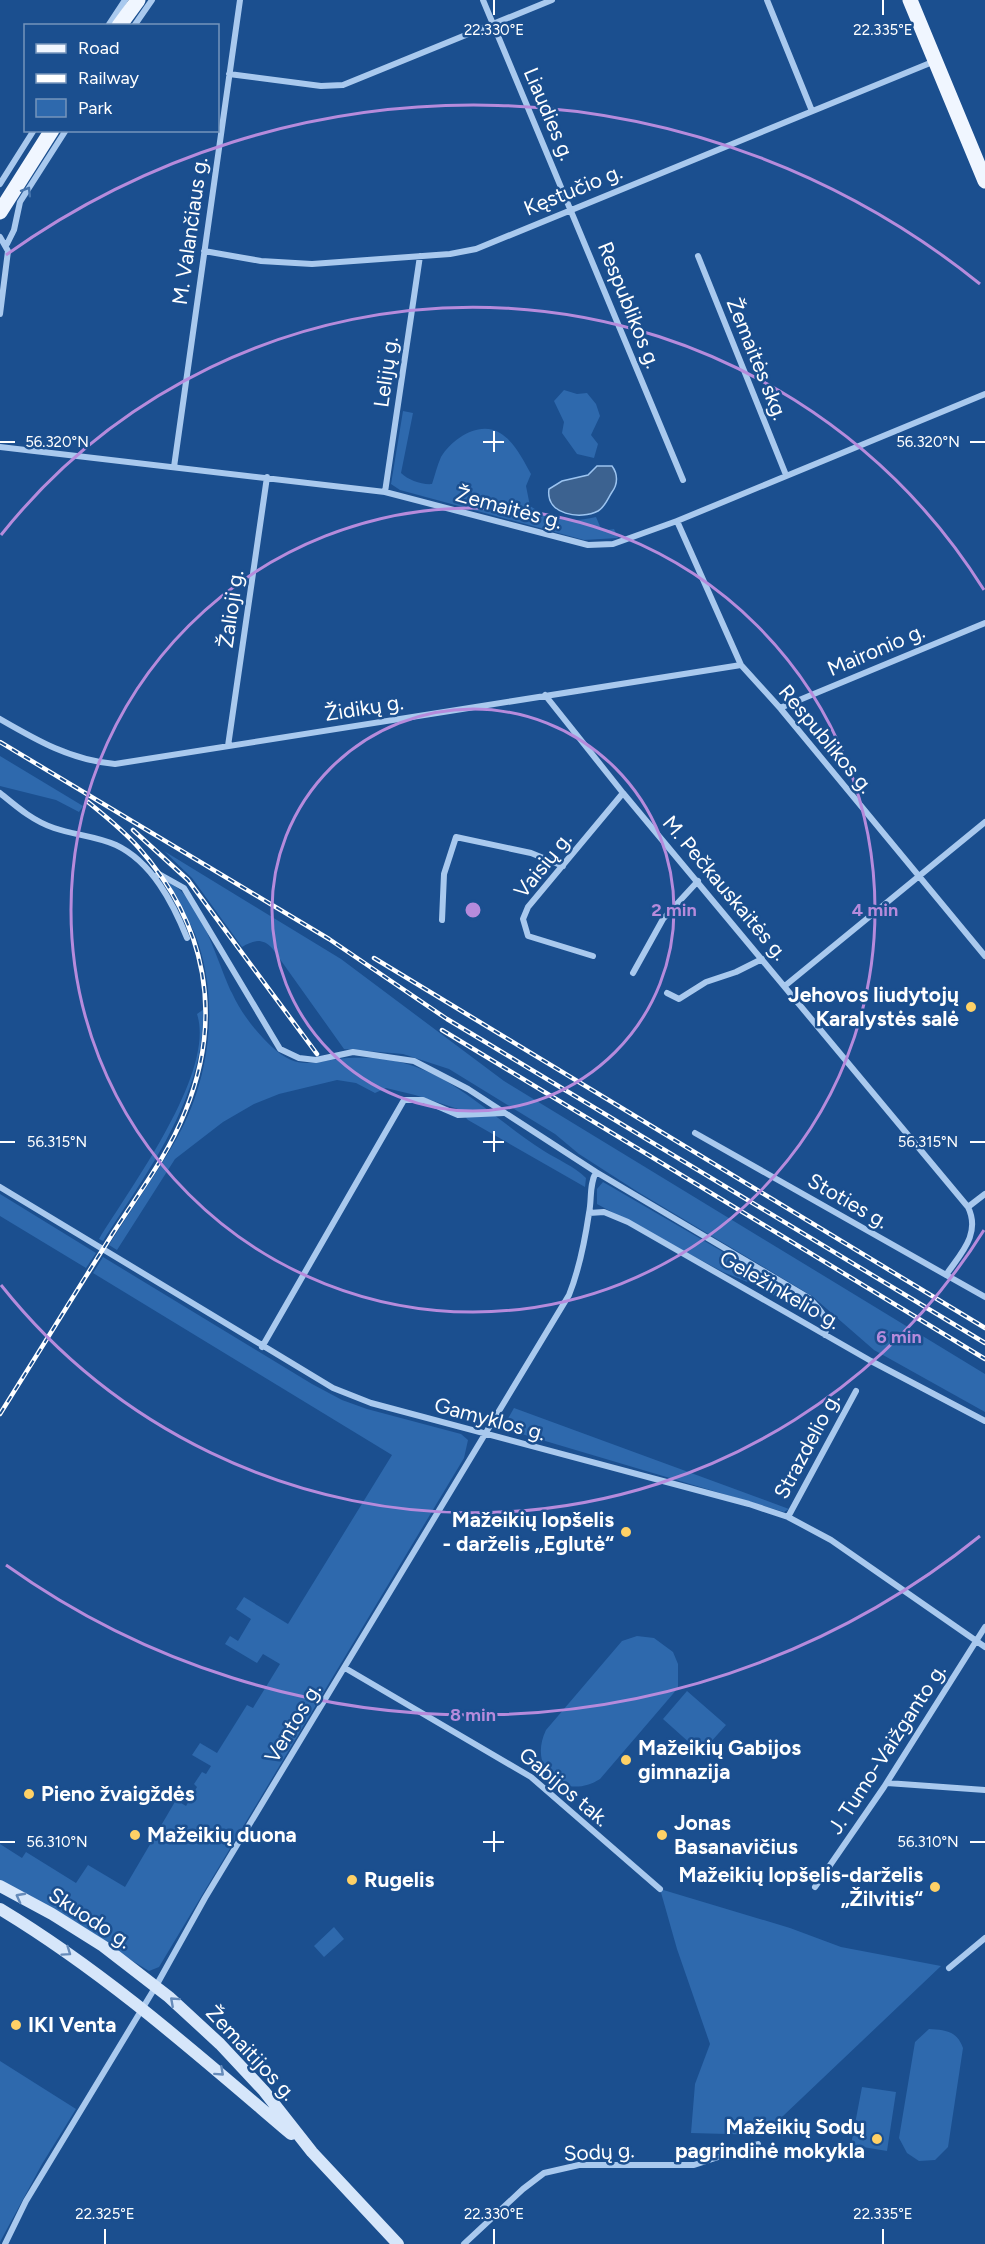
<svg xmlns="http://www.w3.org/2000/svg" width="985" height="2244" font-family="Figtree,sans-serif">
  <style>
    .green { fill: #2e69ad }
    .water { fill: #3c6290; stroke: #9cc4f0; stroke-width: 1.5 }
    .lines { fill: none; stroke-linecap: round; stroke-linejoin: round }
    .street { stroke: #a9c9ee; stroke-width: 6 }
    .secondary { stroke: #d6e6fa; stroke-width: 12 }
    .primary { stroke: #f0f6ff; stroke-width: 15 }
    .rail-casing { stroke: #fff; stroke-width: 4.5 }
    .rail { stroke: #1b4f8f; stroke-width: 2; stroke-dasharray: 7; stroke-linecap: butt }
    .oneway { stroke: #4674ac }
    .oneway2 { stroke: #668bba }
    .ticks { fill: none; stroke: #fff; stroke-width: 2 }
    .ring { fill: none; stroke: #b68bdc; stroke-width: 3 }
    .poi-dot { fill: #ffd166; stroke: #1b4f8f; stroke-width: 2 }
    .labels { text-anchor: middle; stroke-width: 5; stroke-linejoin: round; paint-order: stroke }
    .street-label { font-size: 21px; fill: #fff; stroke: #1b4f8f }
    .poi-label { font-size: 21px; font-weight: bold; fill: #fff; stroke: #1b4f8f; text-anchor: start }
    .ticks-label { font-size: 15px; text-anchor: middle; fill: #fff; stroke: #1b4f8f; stroke-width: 5; stroke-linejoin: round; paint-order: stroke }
    .centre { fill: #b68bdc; stroke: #1b4f8f; stroke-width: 3 }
    .ring-label { font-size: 18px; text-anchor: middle; font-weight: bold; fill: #b68bdc; stroke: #1b4f8f; stroke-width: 5; stroke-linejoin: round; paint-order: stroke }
  </style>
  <rect width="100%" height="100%" fill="#1b4f8f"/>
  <!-- green -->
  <path class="green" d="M564,390l13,4 10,-1 9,11 4,12 -9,19 7,9 -4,14 -17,-4 -15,-21 2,-11 -10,-21z
    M403,411l10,2 -12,60c7,7 21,12 31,11 3,-9 5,-18 9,-27 11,-18 38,-37 59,-24 14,8 24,28 31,41l-5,12 4,20c22,15 41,17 66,11l6,14 12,-2 4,9 -34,2 -184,-50 -9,-6z
    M0,756l83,50 -4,6 -23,-12 -56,-14z
    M164,851l177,108 163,122 481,293v38l-111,-62 -62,-54 -174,-104 -59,-38 -24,-20 -106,-65 -46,-15 -59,-5 -72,-101c-10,-10 -18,-8 -30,-1l-50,-69z
    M166,882c33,9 52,83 66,111 9,20 24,39 40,54 28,26 43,13 76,11 19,-1 41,0 59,6 52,15 92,59 137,87 14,9 30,15 42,27l-1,9 -117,-67 -10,-11 -43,-14 -29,-7 -11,5 -19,-10 -19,-3 -58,14 -25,10 -31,18 -48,37 -58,91 -8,-5c21,-34 44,-66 64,-100 37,-62 48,-143 22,-211 -8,-18 -18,-35 -29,-52z
    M204,1009c-1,90 -54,159 -101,232l-4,-2c31,-51 117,-166 98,-225z
    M603,1182l182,106 21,19 -1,5 -53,-28 -29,-12 -126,-68v-15z
    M0,1194l96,59 -10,15 -86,-52z
    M103,1257l209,127 30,16 25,9 94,25 7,6 -4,18 -305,509 -10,4 -149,-91v-36l22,14 4,-6 50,31 12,-18 37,22 51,-87 10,6 11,-19 -3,-3 8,-12 4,2 5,-8 -19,-11 8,-12 17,10 30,-48 6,3 27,-44 -17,-10 -6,9 -32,-19 5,-8 8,5 13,-22 -15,-10 8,-12 44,27 104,-169 -299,-182z
    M514,1408l275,101 -5,3 -269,-80 -9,-10z
    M637,1636l17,2 19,14 5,12v24l-78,91c-36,23 -73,-10 -54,-49l76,-89z
    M687,1691l39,34 -25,28 -38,-34z
    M660,1889l130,39 51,19 100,19 -178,169 -72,-2 4,-49 15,-40 -33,-95z
    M334,1927l10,12 -20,18 -10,-11z
    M929,2029c17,1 28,2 34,19l-15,99 -13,13 -16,1 -12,-8 -8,-15 16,-96z
    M0,2061l76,48 -34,55 -42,78z
    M862,2087l34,5 -9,59 -36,-6z"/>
  <!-- water -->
  <path class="water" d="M597,466h15c6,8 6,18 0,26 -4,6 -7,15 -14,19 -17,9 -53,4 -49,-22l13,-8 26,-6z"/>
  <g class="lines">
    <!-- street -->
    <path class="street" d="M483,0l200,480
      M767,0l45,111
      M108,26l17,-26
      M134,26l18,-26
      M229,74l92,12 22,-1 209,-85
      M0,184l34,-54
      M0,237l8,14 -8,63
      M7,244l7,-14 6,-28 46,-72
      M204,251l57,10 51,3 138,-10 26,-5 459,-188
      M698,256l88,219
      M0,447l385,45 203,53 25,-1 64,-23 308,-127
      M174,467l66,-467
      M385,492l35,-236
      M677,521l64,144 39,43 205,248
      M545,695l78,98 345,414c13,27 -7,46 -22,68
      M780,708l205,-85
      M0,719c38,22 71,41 115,45l626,-99
      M228,746l39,-269
      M0,793c17,14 33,28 54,35 20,7 42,8 62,17 36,17 57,58 71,93
      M442,920l2,-46 12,-37 75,16 32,13
      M593,956l-65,-20 -5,-17 5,-12 95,-114
      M633,973l30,-54 35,-38
      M786,985l199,-163
      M667,993l12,6 27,-17 30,-10 26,-13
      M695,1133l290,164
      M596,1172l213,126c12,12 20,20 16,37
      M0,1187l333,201 38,15 378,101 39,13 43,23 154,107
      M968,1207l17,-13
      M589,1213l15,-1 24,10 243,139 114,60
      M262,1347l142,-247h19l35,15 46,-2
      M788,1517l68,-126
      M345,1668l186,109 129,112
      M887,1783l98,7
      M815,1887l69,-100 101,-160
      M949,1968l36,-30
      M5,2244l21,-43 130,-215 49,-88 364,-603c10,-25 16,-55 20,-82 3,-14 0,-28 7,-41l-128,-83 -54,-28 -61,-9 -37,8 -17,-2 -19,-9 -96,-161 -25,-14 -4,3
      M464,2244l59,-55 21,-16 35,-8h115l64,-21"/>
    <!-- secondary -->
    <path class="secondary" d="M0,1886l52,28 51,32 66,51 51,47 44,47 48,61 86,92
      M0,1909c106,64 197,145 291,225"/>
    <!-- primary -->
    <path class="primary" d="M910,0l75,181
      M119,26l19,-26
      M0,212l52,-82"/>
    <defs>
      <path id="rail" d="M0,742l329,197 118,80 538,324
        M133,830l55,50 129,174
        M374,958l611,370
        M442,1030l543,329
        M0,1414c38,-60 75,-121 113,-181 25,-39 55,-78 72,-121 39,-95 22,-188 -47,-265 -15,-17 -33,-31 -50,-45"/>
    </defs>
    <!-- rail casing -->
    <use href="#rail" class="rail-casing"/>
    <!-- rail -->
    <use href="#rail" class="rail"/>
  </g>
  <!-- one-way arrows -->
  <defs><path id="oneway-chevron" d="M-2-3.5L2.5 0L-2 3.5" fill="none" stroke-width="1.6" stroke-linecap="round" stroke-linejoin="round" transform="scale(1.5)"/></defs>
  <use class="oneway" href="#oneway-chevron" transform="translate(27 191) rotate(-58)"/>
  <g class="oneway2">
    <use href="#oneway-chevron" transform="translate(20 1897) rotate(-152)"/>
    <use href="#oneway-chevron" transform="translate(67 1952) rotate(35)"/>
    <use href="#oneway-chevron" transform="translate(174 2001) rotate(-138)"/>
    <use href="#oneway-chevron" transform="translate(220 2072) rotate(42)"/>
  </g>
  <!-- ticks -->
  <path class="ticks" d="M494,0v15M883,0v15M494,431v21M0,442h15M483,442h21M970,442h15M494,1131v21M0,1142h15M483,1142h21M970,1142h15M494,1831v21M0,1842h15M483,1842h21M970,1842h15M105,2229v15M494,2229v15M883,2229v15"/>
  <!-- distance rings -->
  <g class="ring">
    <circle cx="473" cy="910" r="201"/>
    <circle cx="473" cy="910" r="402"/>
    <path d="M984 1230A603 603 0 0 1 1 1285M1 535A603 603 0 0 1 984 590"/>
    <path d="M980 1536A805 805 0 0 1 6 1565M6 255A805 805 0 0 1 980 284"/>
  </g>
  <!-- markers -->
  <g class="poi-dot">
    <circle cx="971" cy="1007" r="6"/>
    <circle cx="626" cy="1532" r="6"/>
    <circle cx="626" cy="1760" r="6"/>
    <circle cx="29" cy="1794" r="6"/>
    <circle cx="135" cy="1835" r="6"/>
    <circle cx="662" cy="1835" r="6"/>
    <circle cx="352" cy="1880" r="6"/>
    <circle cx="935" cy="1887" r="6"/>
    <circle cx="16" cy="2025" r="6"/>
    <circle cx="877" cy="2139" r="6"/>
  </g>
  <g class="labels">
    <!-- street labels -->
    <g class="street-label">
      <text transform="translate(549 114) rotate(67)" y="7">Liaudies g.</text>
      <text transform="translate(573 190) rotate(-22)" y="7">Kęstučio g.</text>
      <text transform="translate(190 231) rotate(-82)" y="7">M. Valančiaus g.</text>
      <text transform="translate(629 305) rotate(68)" y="7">Respublikos g.</text>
      <text transform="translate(757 359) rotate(68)" y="7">Žemaitės skg.</text>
      <text transform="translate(386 372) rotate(-82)" y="7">Lelijų g.</text>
      <text transform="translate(509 508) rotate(15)" y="7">Žemaitės g.</text>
      <text transform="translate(231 609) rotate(-82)" y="7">Žalioji g.</text>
      <text transform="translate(876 650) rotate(-23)" y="7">Maironio g.</text>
      <text transform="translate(364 708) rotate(-9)" y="7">Židikų g.</text>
      <text transform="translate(826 739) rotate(50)" y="7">Respublikos g.</text>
      <text transform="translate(543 865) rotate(-51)" y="7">Vaisių g.</text>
      <text transform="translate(725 888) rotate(50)" y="7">M. Pečkauskaitės g.</text>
      <text transform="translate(848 1201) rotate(30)" y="7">Stoties g.</text>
      <text transform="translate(780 1290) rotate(30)" y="7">Geležinkelio g.</text>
      <text transform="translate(490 1419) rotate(15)" y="7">Gamyklos g.</text>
      <text transform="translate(807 1446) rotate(-62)" y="7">Strazdelio g.</text>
      <text transform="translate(293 1723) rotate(-59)" y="7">Ventos g.</text>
      <text transform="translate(887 1749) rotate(-57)" y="7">J. Tumo-Vaižganto g.</text>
      <text transform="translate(564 1787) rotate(40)" y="7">Gabijos tak.</text>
      <text transform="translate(90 1918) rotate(33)" y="7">Skuodo g.</text>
      <text transform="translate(251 2053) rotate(47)" y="7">Žemaitijos g.</text>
      <text transform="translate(599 2152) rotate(-3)" y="7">Sodų g.</text>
    </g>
    <!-- poi labels -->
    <g class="poi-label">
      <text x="959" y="1002" text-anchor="end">Jehovos liudytojų<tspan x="959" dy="24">Karalystės salė</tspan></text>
      <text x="614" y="1527" text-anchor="end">Mažeikių lopšelis<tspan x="614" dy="24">- darželis „Eglutė“</tspan></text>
      <text x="638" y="1755">Mažeikių Gabijos<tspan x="638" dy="24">gimnazija</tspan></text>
      <text x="41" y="1801">Pieno žvaigždės</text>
      <text x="674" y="1830">Jonas<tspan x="674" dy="24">Basanavičius</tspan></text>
      <text x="147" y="1842">Mažeikių duona</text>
      <text x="923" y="1882" text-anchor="end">Mažeikių lopšelis-darželis<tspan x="923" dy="24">„Žilvitis“</tspan></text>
      <text x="364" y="1887">Rugelis</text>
      <text x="28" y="2032">IKI Venta</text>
      <text x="865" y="2134" text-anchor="end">Mažeikių Sodų<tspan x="865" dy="24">pagrindinė mokykla</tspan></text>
    </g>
  </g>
  <g class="ticks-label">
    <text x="494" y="35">22.330°E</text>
    <text x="883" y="35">22.335°E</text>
    <text x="57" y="447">56.320°N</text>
    <text x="928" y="447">56.320°N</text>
    <text x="57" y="1147">56.315°N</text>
    <text x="928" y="1147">56.315°N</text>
    <text x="57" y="1847">56.310°N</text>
    <text x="928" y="1847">56.310°N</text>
    <text x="105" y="2219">22.325°E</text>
    <text x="494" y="2219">22.330°E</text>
    <text x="883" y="2219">22.335°E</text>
  </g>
  <circle cx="473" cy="910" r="9" class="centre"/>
  <g class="ring-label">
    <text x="674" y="916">2 min</text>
    <text x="875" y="916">4 min</text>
    <text x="899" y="1343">6 min</text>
    <text x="473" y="1721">8 min</text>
  </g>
  <!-- legend -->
  <rect x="24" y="24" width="195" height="108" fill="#1b4f8f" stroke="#7695bc" stroke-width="1.5"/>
  <rect x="36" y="44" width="30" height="9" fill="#f0f6ff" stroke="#7695bc" stroke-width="1.5"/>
  <text x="78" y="54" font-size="18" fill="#ffffff">Road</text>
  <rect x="36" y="74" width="30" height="9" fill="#ffffff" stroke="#7695bc" stroke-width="1.5"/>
  <text x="78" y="84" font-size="18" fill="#ffffff">Railway</text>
  <rect x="36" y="99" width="30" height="18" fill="#2e69ad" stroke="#7695bc" stroke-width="1.5"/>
  <text x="78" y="114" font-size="18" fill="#ffffff">Park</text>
</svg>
